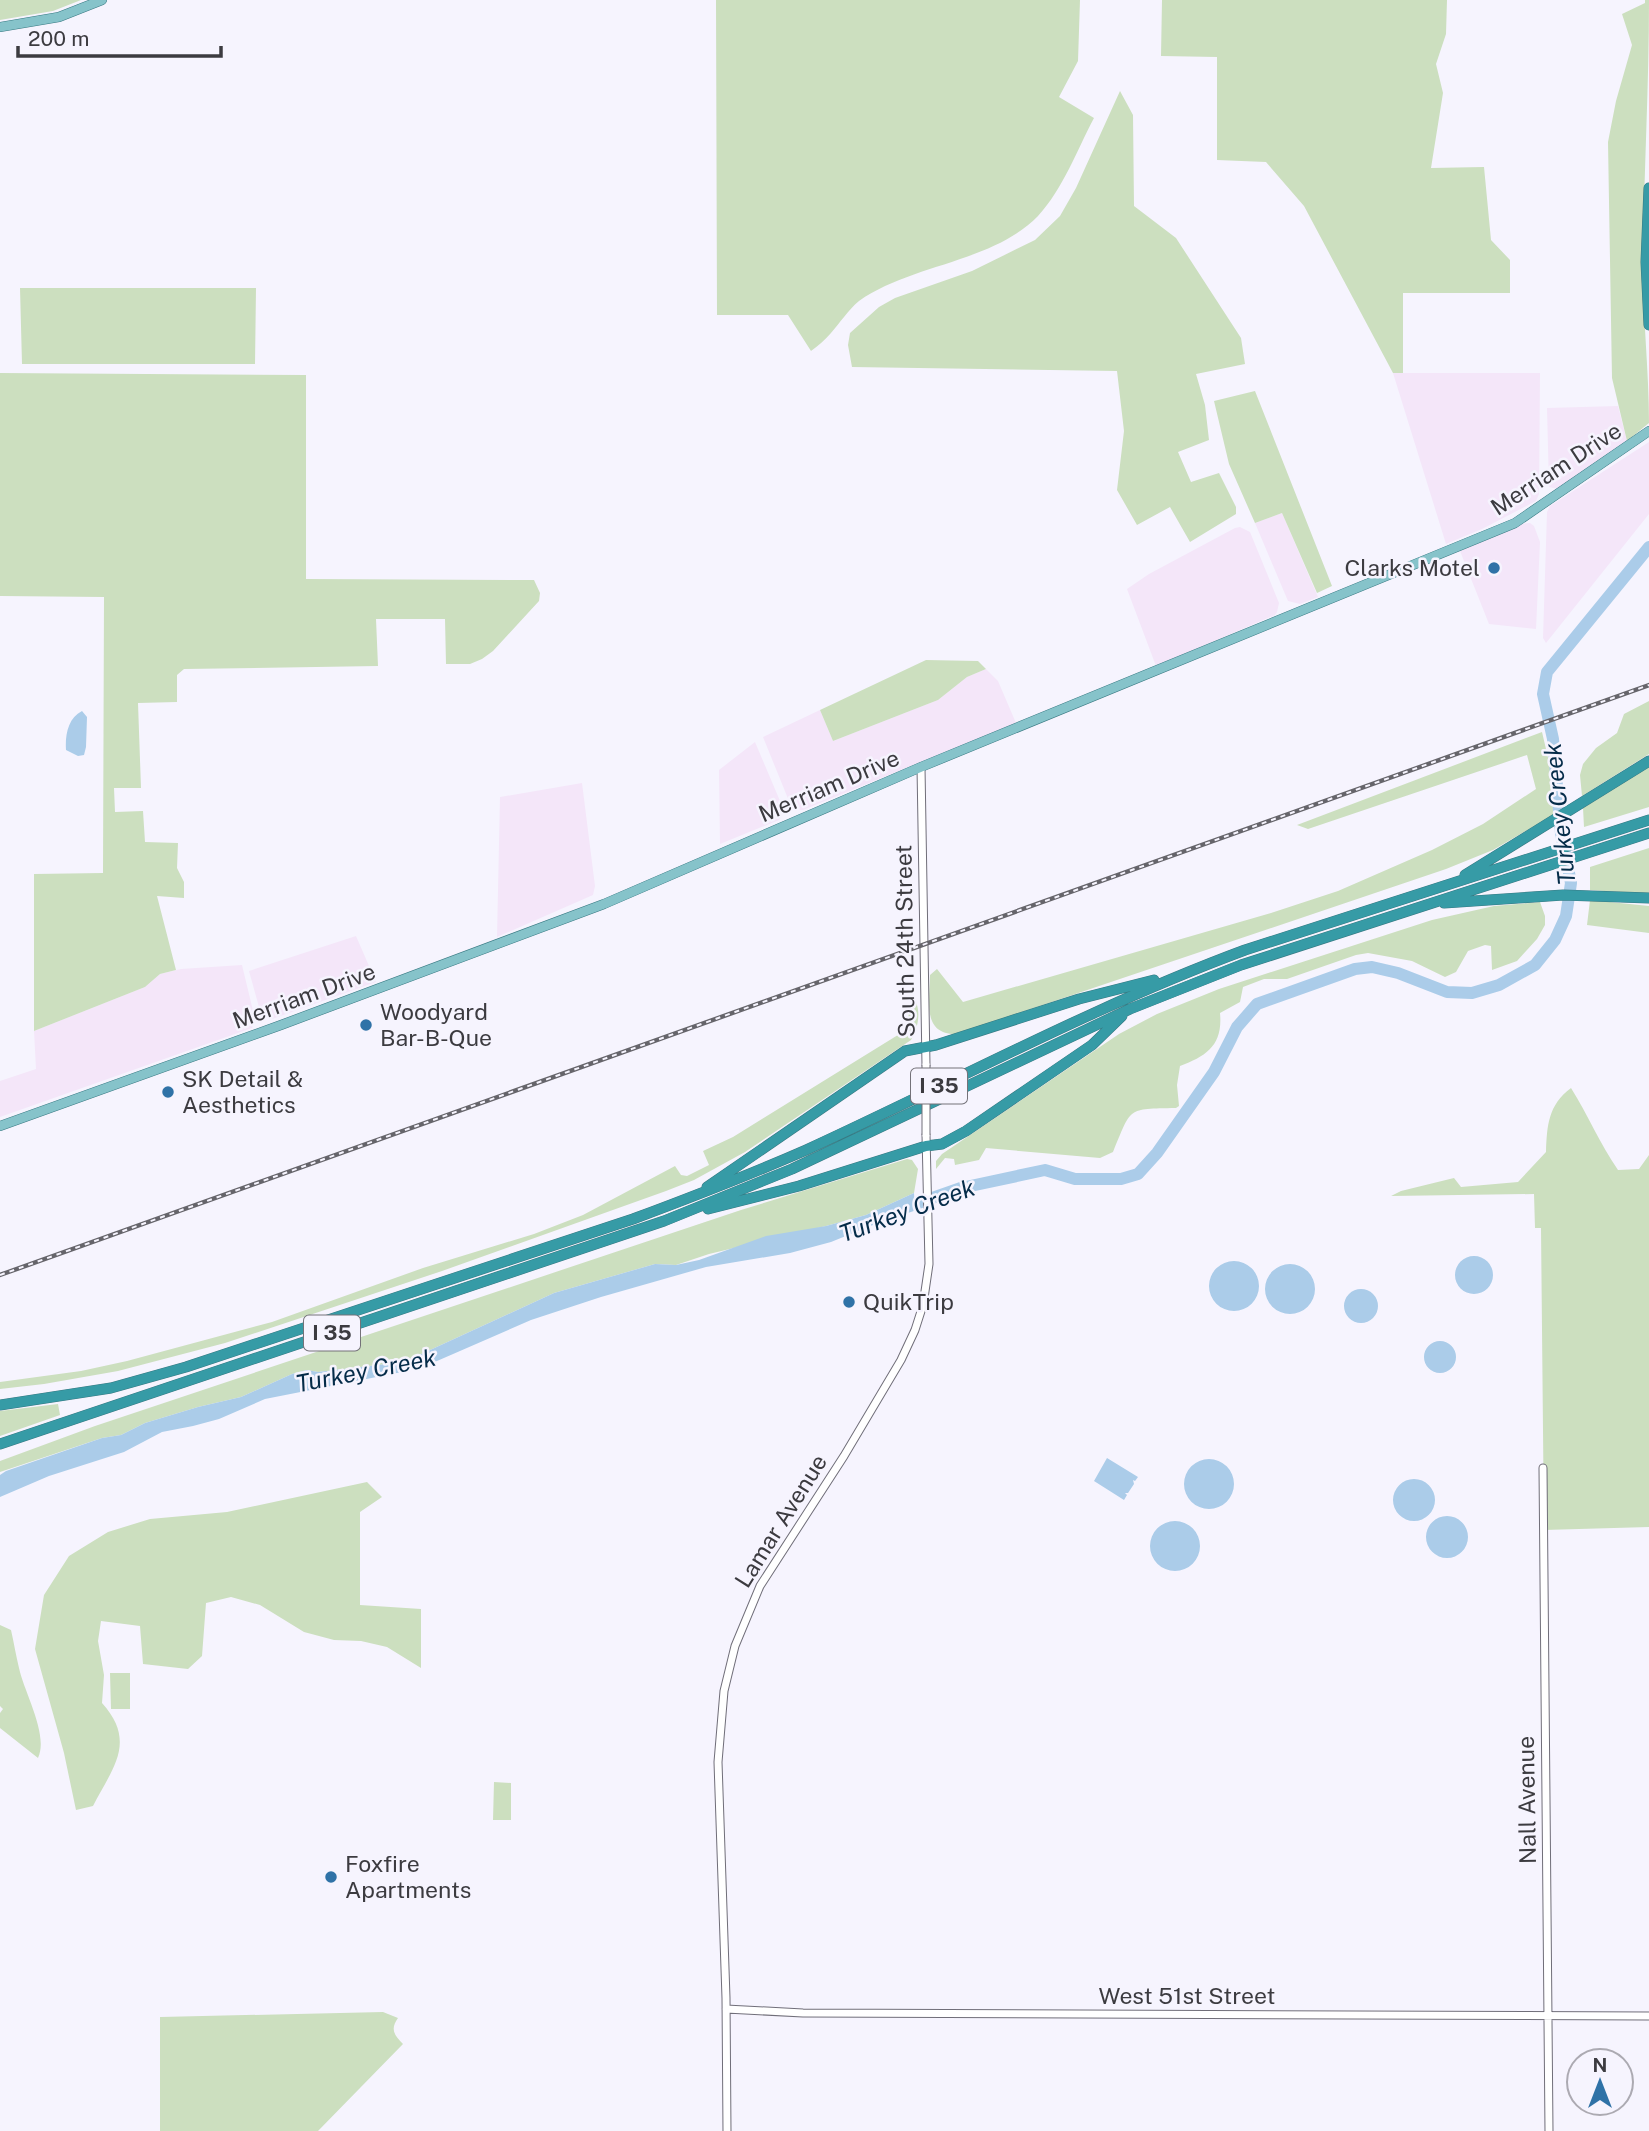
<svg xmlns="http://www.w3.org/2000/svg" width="1649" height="2131" font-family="'Public Sans',sans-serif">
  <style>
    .commercial { fill: #f4e6f9 }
    .green { fill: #ccdfbf }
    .water { fill: #abcce9 }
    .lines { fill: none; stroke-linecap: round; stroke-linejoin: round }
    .river { stroke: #abcce9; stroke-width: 12 }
    .minor-casing { stroke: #706e79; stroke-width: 9 }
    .major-casing { stroke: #387982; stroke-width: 10 }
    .highway-casing { stroke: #387982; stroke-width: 11 }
    .minor { stroke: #fff; stroke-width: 7 }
    .major { stroke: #86c3ca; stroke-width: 9 }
    .highway { stroke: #369ba6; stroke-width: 10 }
    .rail-casing { stroke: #66656b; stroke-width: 4.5 }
    .rail { stroke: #f6f4fe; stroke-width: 2; stroke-dasharray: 5; stroke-linecap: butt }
    .minor-bridge-casing { stroke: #706e79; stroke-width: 9; stroke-linecap: butt }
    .minor-bridge { stroke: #fff; stroke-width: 7 }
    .poi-dot { fill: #2f72a7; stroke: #f6f4fe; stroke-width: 2.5 }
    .labels { text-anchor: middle; stroke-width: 5; stroke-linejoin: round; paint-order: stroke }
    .shield { fill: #f6f4fe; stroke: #747279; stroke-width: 2 }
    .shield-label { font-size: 21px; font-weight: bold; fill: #3c3b40 }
    .street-label { font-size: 23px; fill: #3c3b40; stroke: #f6f4fe }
    .poi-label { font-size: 23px; fill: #3c3b40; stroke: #f6f4fe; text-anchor: start }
    .water-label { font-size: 24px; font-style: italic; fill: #052c49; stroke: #f6f4fe }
  </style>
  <rect width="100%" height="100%" fill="#f6f4fe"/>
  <!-- commercial -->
  <path class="commercial" d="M1393,373h147l-1,121 -3,7 -54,28 -36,15z
    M1618,406l9,35 -69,48 -9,-2 -2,-79z
    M1649,442v72l-103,129 -3,-5 4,-126 3,-6z
    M1282,513l36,84 -18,7 -12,-3 -33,-78z
    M1530,523l4,3 6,16 -4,87 -47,-5 -29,-73 60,-27z
    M1240,527l10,5 29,71 -2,9 -2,3 -119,51 -29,-77 22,-15 86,-46z
    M986,669l12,12 18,42 -213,87h-7l-5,-4 -28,-69 57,-27 13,31 105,-41 29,-23z
    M755,742l28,66 -1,8 -3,4 -59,24 -1,-74z
    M582,783l13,103 -2,9 -96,42 3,-140z
    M356,936l20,46 -104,37 -10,-1 -13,-47z
    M242,965l13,54 -3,9 -252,89v-36l36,-12 -2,-38 111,-44 15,-13 21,-5z"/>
  <!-- green -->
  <path class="green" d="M0,0h81l-28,11 -53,9z
    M716,0h364l-2,61 -19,36 35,21c-17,32 -31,71 -56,98 -46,47 -127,48 -179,85 -11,9 -19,22 -28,32 -6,7 -13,13 -20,18l-23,-36h-71z
    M1162,0h285l-1,34 -10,30 7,29 -12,75 53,-1 7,73 19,20v33h-107v80h-10l-89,-167 -38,-44 -49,-2v-103l-56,-1z
    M1645,0h4c0,86 -5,171 -6,257 -1,55 6,110 6,166l-22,18 -15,-63 -4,-236 8,-41 16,-56 -10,-31 23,-11z
    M1120,91l13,24 1,91 42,32 65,100 4,26 -49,10 9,31 4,35 -31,12 13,30 28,-9 17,34v7l-46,28 -20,-35 -33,18 -20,-35 7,-59 -7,-60 -265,-4 -4,-22 2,-12 29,-26 16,-9 77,-27 63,-31 25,-24 16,-28z
    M20,288h236l-1,76h-233z
    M0,373l306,2v204l228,1 6,13 -1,8 -46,50 -11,8 -12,5h-24l-1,-45h-69l2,47 -194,3 -7,6v27l-39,1 3,85h-27l1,24 28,-1 2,31 33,1 -1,25 7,14v16l-27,-2 19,74 -16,4 -15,13 -111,44v-157l69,-1 1,-276 -104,-1z
    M1255,391l77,195 -15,7 -35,-80 -27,10 -26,-59 -15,-63z
    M926,660l52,1 8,8 -19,8 -29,23 -105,41 -13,-31z
    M1649,701v53l-67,42 -2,-21 3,-11 13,-16 21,-15 7,-19z
    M1542,732l8,34 5,48 -62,36 -47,19 -489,165c-36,1 -27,-34 -27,-59l7,-6 26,33 308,-89 67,-22 94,-41 51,-26 53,-35 -9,-34 -219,74 -11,-4z
    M1649,766v41l-65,20 -1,-19z
    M1649,848v46l-59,-4v-23z
    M1590,900l59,6v27l-62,-8z
    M1540,902l5,14v9l-8,14 -20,22 -25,9 -1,-24 -6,-1 -17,6 -12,21 -11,5 -33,-16 -44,-8 -12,2 -69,24h-23l-21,8 -3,15 -20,11c3,32 -13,43 -40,53l-3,19 2,21 -3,2c-50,1 -44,-1 -63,44l-13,6 -114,-10 -7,12 -24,5 -1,-6 -9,-1 -9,11v-8l6,-7 177,-120 38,-20 62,-25 213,-69 62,-14z
    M912,996c10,10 7,32 -1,44l-166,112 -51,28 -28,11 -224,80 -217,72 -107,28 -74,13 -44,5v-7l81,-11 46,-10 145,-39 151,-54 111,-34 49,-19 92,-49 6,9 6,1 22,-11 -6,-14 30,-14 173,-107z
    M1571,1088c17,27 29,56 47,82l21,-1 10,-14v372l-105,3 -3,-302h-6l-1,-34 -143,2 10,-5 53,-13 7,9 57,-5 28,-30c1,-26 2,-47 25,-64z
    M907,1159l5,1 6,9 -4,24 -48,22 -40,11 -117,28 -33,11 -21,-1 -101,29 -150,69 -86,10 -11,-2 -15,4 -51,23 -43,10 -53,16 -24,12 -19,3 -102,34v-11l95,-35 646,-216z
    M58,1404l2,11 -60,21v-25z
    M367,1482l15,15 -22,15v93l61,4v59l-34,-21 -26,-6 -27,-1 -30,-8 -44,-27 -29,-8 -25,6 -4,53 -14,13 -45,-5 -3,-38 -39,-5 -3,20 6,34 -2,28c35,39 11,64 -9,103l-17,4 -12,-57 -29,-104 9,-54 25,-39 39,-24 42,-13 77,-7z
    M0,1625l11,5c3,13 5,26 8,38 5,24 30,67 19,90l-38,-30v-15l3,-4 -3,-3z
    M110,1673h20v36h-19z
    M494,1782l17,1v37h-18z
    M383,2012l15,6c-8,11 -4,17 5,26l-85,87h-158v-114z"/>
  <!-- water -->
  <path class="water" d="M82,711l5,6 -1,30 -2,8 -6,1 -12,-6c-1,-15 2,-32 16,-39z
    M914,1193l1,15 -84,34 -41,11 -84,14 -105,30 -70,23 -94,41 -30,10 -142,28 -46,20 -26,7 -31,6 -38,20 -75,24 -49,21v-22l6,-4 96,-33 19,-3 24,-12 53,-16 43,-10 51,-23 15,-4 11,2 86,-10 150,-69 101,-29 21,1 23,-5 67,-24 60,-10 40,-11z
    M1455 1275a19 19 0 1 1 38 0a19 19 0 1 1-38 0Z
    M1209 1286a25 25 0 1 1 50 0a25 25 0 1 1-50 0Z
    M1265 1289a25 25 0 1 1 50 0a25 25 0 1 1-50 0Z
    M1344 1306a17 17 0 1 1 34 0a17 17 0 1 1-34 0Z
    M1424 1357a16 16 0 1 1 32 0a16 16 0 1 1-32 0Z
    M1107,1458l31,19 -3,4 -2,-1 1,4 -6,9h-3l2,2 -3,5 -30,-19z
    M1184 1484a25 25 0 1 1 50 0a25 25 0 1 1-50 0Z
    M1393 1500a21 21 0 1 1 42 0a21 21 0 1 1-42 0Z
    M1426 1537a21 21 0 1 1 42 0a21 21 0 1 1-42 0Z
    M1150 1546a25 25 0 1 1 50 0a25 25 0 1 1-50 0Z"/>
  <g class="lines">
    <!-- river -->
    <path class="river" d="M901,1209l60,-21 84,-18 30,9h46l17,-5 19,-21 57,-81 23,-45 20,-23 98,-35 17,-2 26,6 49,19 25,1 27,-8 36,-20 20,-25 11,-24 5,-33 -10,-50 -8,-94 -10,-45 4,-22 102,-125"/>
    <defs>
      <path id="minor" d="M921,767l5,298
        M1543,1468l6,663
        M726,2009l77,4 846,3
        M727,2131l-1,-133 -8,-236 6,-71 11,-45 25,-60 84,-130 57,-96 14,-30 8,-25 6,-41 -3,-129"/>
      <path id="major" d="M0,27l59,-10 43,-17
        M0,1126l281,-101 323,-121 317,-137 594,-244 134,-92"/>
      <path id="highway" d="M1649,188l-3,74 3,63
        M1465,875l184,-114
        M1444,903l119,-8 86,3
        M707,1187l198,-136 31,-6 143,-46 75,-19
        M708,1209l91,-23 127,-40 16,-2 24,-13 126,-86 30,-29
        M0,1405l111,-17 75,-21 447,-148c59,-22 116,-44 173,-69 146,-67 288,-144 439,-200l404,-130
        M0,1444l664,-223 128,-52 338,-160 111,-44 408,-132"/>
    </defs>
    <!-- minor casing -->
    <use href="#minor" class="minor-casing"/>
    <!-- major casing -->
    <use href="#major" class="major-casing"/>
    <!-- highway casing -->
    <use href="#highway" class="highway-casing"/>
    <!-- minor -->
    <use href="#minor" class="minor"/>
    <!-- major -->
    <use href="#major" class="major"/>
    <!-- highway -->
    <use href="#highway" class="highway"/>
    <defs>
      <path id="rail" d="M0,1275l1649,-590"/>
    </defs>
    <!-- rail casing -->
    <use href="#rail" class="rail-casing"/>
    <!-- rail -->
    <use href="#rail" class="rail"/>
    <defs>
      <path id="minor-bridge" d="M926,1065v70"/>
    </defs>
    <!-- minor-bridge casing -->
    <use href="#minor-bridge" class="minor-bridge-casing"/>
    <!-- minor-bridge -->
    <use href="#minor-bridge" class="minor-bridge"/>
  </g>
  <!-- markers -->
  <g class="poi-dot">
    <circle cx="1494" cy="568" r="7"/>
    <circle cx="366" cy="1025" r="7"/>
    <circle cx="168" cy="1092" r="7"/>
    <circle cx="849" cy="1302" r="7"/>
    <circle cx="331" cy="1877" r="7"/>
  </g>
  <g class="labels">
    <!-- shield labels -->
    <g class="shield">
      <rect x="911" y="1068.5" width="56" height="35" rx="5"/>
      <rect x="304" y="1315.5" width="56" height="35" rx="5"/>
    </g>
    <g class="shield-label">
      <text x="939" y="1093">I 35</text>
      <text x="332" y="1340">I 35</text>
    </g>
    <!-- street labels -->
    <g class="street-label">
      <text transform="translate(1556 469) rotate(-33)" y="8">Merriam Drive</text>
      <text transform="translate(829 786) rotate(-23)" y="8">Merriam Drive</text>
      <text transform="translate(905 941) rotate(-91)" y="8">South 24th Street</text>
      <text transform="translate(304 996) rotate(-20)" y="8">Merriam Drive</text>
      <text transform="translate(781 1521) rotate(-58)" y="8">Lamar Avenue</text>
      <text transform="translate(1527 1800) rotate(-91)" y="8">Nall Avenue</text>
      <text x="1187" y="2004">West 51st Street</text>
    </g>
    <!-- poi labels -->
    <g class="poi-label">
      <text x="1480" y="576" text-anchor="end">Clarks Motel</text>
      <text x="380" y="1020">Woodyard<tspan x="380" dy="26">Bar-B-Que</tspan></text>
      <text x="182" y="1087">SK Detail &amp;<tspan x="182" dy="26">Aesthetics</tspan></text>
      <text x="863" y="1310">QuikTrip</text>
      <text x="345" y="1872">Foxfire<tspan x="345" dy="26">Apartments</tspan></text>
    </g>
    <!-- water labels -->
    <g class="water-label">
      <text transform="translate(1560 814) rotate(-96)" y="8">Turkey Creek</text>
      <text transform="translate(907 1211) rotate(-20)" y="8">Turkey Creek</text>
      <text transform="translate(366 1371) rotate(-11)" y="8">Turkey Creek</text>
    </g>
  </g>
  <!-- north arrow -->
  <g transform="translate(1600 2082)"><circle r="33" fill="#f6f4fe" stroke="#acaab2" stroke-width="2"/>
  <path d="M0-5L12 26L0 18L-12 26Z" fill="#2f72a7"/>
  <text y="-10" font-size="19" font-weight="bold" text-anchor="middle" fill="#3c3b40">N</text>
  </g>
  <!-- scale -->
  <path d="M18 46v10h203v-10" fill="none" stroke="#3c3b40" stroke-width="3.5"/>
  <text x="28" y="46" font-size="21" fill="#3c3b40" stroke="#f6f4fe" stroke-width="5" paint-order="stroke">200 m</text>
</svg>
